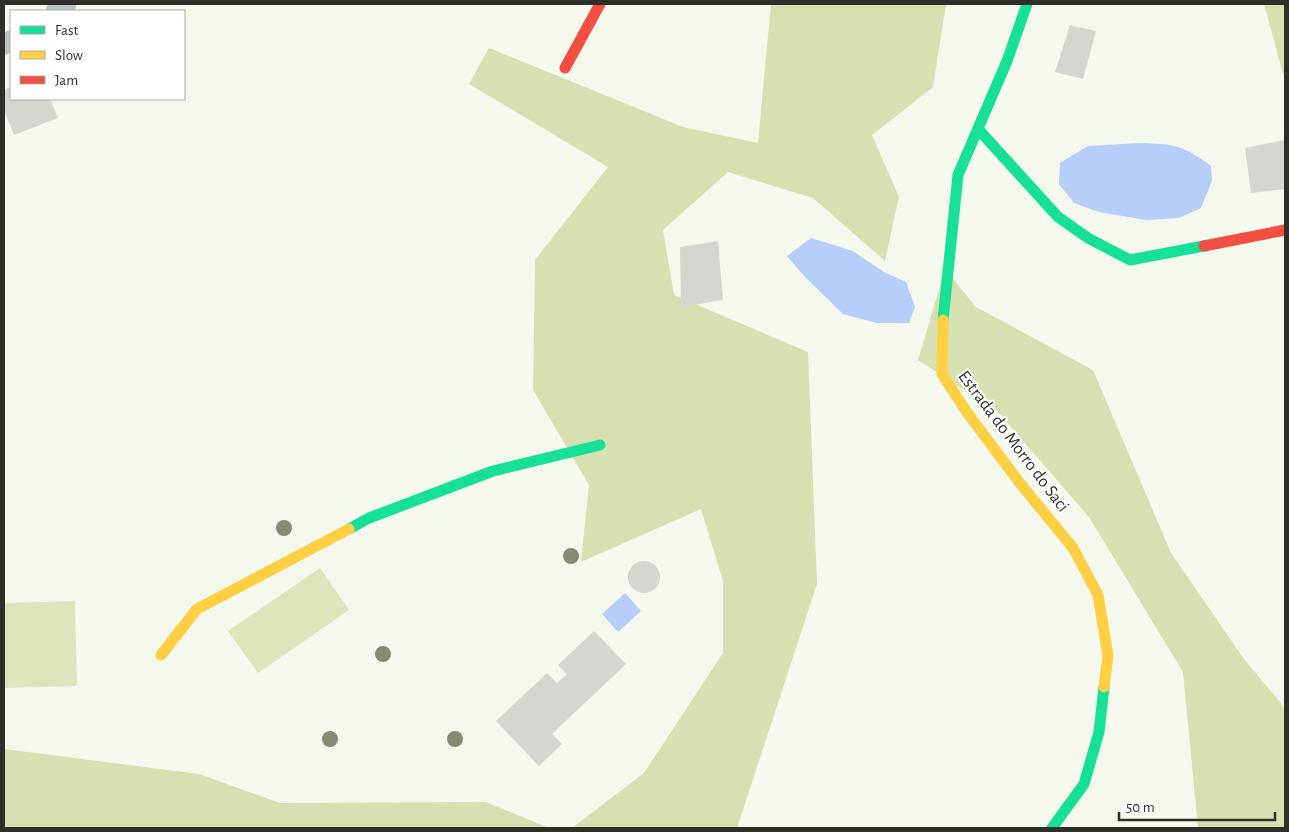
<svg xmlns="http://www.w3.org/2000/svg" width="1289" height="832" font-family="'Alegreya Sans',sans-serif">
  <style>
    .green { fill: #dce5bc }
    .forest { fill: #d7e0b1 }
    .water { fill: #b6cef9 }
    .building { fill: #d5d6cf }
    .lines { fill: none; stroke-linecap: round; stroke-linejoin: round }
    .street { stroke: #bdc2c8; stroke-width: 21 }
    .fast { stroke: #16e098; stroke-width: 11 }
    .slow { stroke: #ffcf43; stroke-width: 11 }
    .jam { stroke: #f24e42; stroke-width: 11 }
    .tree { fill: #868a73 }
    .labels { text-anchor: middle; stroke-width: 4; stroke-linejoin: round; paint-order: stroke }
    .street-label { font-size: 18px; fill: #2d2f28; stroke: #fff }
  </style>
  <rect width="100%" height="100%" fill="#f5f8ed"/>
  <!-- green -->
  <path class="green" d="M320,568l29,42 -91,63 -30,-42z
    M75,601l2,85 -73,2v-85z"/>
  <!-- forest -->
  <path class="forest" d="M771,4h175l-13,83 -61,48 27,62 -14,64 -72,-63 -85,-26 -65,58 11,65 134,57 9,232 -80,244h-165l72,-55 79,-120v-72l-22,-72 -120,53 8,-77 -56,-95 2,-130 73,-93 -139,-83 20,-36 194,79 75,16z
    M1264,4h21v71l-2,-1z
    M945,269l31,38 117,63 78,183 73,106 41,49v120h-87l-15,-156 -94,-155 -90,-104 -81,-53z
    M4,749l195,25 81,29 206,-1 63,26h-545z"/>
  <!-- water -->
  <path class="water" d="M1140,143c34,1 43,2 71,23l1,15 -11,27 -22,10 -33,2 -47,-8 -25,-9 -15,-19 1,-21 28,-17z
    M811,238l42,13 31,21 22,10 9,25 -6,16h-32l-34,-9 -38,-37 -18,-21z
    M625,593l16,18 -23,21 -16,-18z"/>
  <!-- building -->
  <path class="building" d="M1070,25l26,6 -13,48 -28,-7z
    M11,87v12h39l8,19 -44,17 -10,-25v-20z
    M1285,140v49l-34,4 -6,-45z
    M718,241l5,59 -42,7 -1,-60z
    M628 577a16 16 0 1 1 32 0a16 16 0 1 1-32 0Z
    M594,631l32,33 -74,70 10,10 -23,22 -43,-45 51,-48 10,10 10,-9 -9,-9z"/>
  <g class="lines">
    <!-- street -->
    <path class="street" d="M56,11l10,-7
      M4,44l7,-3"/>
    <!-- fast -->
    <path class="fast" d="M978,129l80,88 30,21 42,22 74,-14
      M943,320l15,-145 49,-114 20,-57
      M349,529l20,-11 124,-47 107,-26
      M1052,828l32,-44 15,-52 5,-45"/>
    <!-- slow -->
    <path class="slow" d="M943,320l-1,54 24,37 53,71 54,66 25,47 10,61 -4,31
      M161,655l36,-46 152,-80"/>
    <!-- jam -->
    <path class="jam" d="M565,68l35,-64
      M1204,246l81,-16"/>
  </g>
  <!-- trees -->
  <g class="tree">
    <circle cx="284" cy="528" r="8"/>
    <circle cx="571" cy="556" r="8"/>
    <circle cx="383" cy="654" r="8"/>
    <circle cx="330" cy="739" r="8"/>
    <circle cx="455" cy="739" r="8"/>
  </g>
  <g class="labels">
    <!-- street labels -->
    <g class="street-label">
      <text transform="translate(1014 441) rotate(53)" y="6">Estrada do Morro do Saci</text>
    </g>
  </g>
  <!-- border -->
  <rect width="1289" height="832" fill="none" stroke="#2d2f28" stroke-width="10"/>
  <!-- legend -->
  <rect x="10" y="10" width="175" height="90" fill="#ffffff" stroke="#abaca9"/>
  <rect x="20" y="26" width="25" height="8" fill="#16e098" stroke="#abaca9"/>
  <text x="55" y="35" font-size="15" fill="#2d2f28">Fast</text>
  <rect x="20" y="51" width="25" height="8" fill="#ffcf43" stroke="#abaca9"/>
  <text x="55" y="60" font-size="15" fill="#2d2f28">Slow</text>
  <rect x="20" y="76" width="25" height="8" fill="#f24e42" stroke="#abaca9"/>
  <text x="55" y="85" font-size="15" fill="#2d2f28">Jam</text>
  <!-- scale -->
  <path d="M1119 812v8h156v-8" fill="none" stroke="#2d2f28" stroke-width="2.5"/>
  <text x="1126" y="812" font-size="15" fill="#2d2f28" stroke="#ffffff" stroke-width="4" paint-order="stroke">50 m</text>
</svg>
